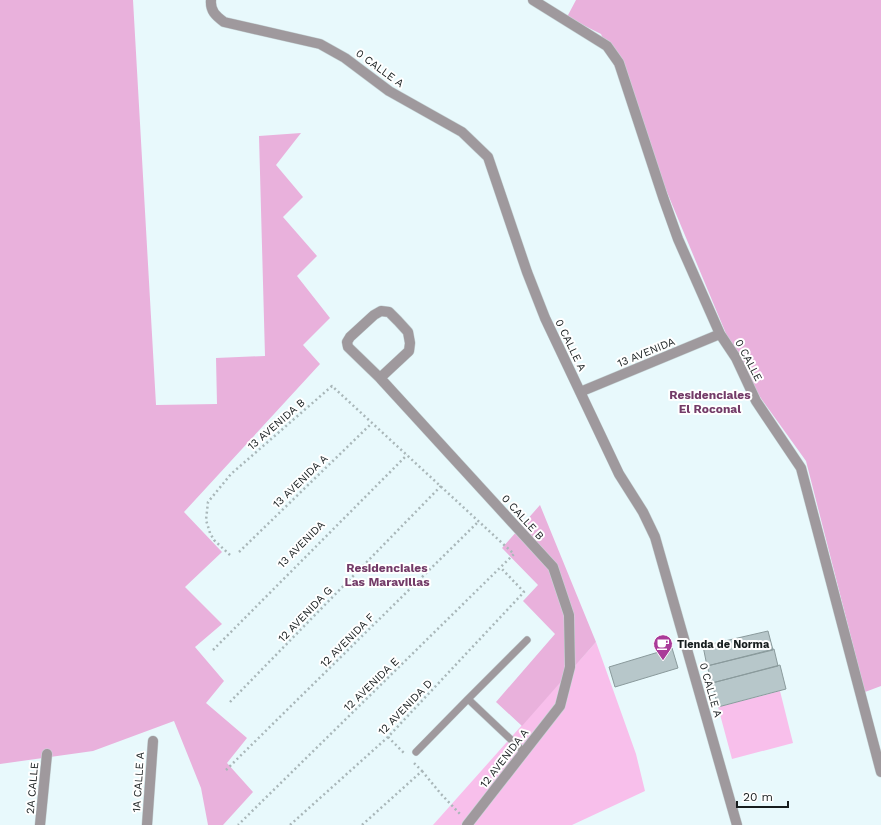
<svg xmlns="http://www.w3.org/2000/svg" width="881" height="825" font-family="'Work Sans',sans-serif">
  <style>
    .green { fill: #f8bfeb }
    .forest { fill: #e9b1dc }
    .building { fill: #b7c7ca; stroke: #8a9a9c }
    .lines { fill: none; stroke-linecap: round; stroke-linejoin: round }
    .service-casing { stroke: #c7d6d8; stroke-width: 8 }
    .minor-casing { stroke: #c7d6d8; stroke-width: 11 }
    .path { stroke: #a9b7b9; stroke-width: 2.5; stroke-dasharray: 2 3; stroke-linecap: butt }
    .service { stroke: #9f999d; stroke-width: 7 }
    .minor { stroke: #9f999d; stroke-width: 10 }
    .labels { text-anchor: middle; stroke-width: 4; stroke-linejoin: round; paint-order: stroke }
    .street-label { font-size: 11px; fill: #171d1e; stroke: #fff }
    .poi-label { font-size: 11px; font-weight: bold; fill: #171d1e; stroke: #fff; text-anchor: start }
    .neighbourhood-label { font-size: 12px; font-weight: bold; fill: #733b68; stroke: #fff }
  </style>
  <rect width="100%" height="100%" fill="#e8f9fc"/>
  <!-- green -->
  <path class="green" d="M596,642l40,112 9,37 -73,34h-139z
    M780,691l13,52 -61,16 -14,-52z"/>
  <!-- forest -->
  <path class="forest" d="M0,0h133l23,405 61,-1 -1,-46 49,-2 -6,-220 42,-3 -25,32 27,32 -20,20 34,39 -20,20 33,42 -27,27 17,19 -136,148 38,40 -37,35 37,37 -27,23 29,34 -18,22 41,35 -20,25 26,29 -30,33h-15l-7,-37 -27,-67 -81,30 -93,13z
    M576,0h305v686l-16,6 -59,-231 -64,-89 -141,-338 -34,-17z
    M540,505l56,137 -74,84 -26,-24 59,-68 -32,-33 15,-16 -36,-37z"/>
  <!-- building -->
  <path class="building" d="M768,631l5,19 -66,16 -4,-20z
    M672,648l6,20 -63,19 -6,-20z
    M774,649l4,17 -66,17 -5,-17z
    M780,665l6,24 -68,18 -6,-24z"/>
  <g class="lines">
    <defs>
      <path id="service" d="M416,752l52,-53
        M524,752l-56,-53 59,-59"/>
      <path id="minor" d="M211,0c-1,11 5,16 13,22l96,22 25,14 44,33 73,41 26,25 39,115 18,46 74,156 24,38 12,25 82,288
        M533,0l74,46 12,17 44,134 15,42 42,95 16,24 20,43 45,67 80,304
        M380,378l29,-27 1,-8 -2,-11 -10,-11 -9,-9 -8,-1 -7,4 -24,22 -3,5 1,5 32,31 173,189 16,48 1,52 -10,39 -93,119
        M580,392l140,-58
        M40,825l7,-71
        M147,825l6,-84"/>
    </defs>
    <!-- service casing -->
    <use href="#service" class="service-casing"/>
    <!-- minor casing -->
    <use href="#minor" class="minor-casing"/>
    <!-- path -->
    <path class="path" d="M239,552l133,-129
      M230,555l-16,-15 -4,-7 -4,-13 2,-18 23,-28 101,-88 182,168 -276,271
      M213,650l194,-195
      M230,702l211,-216
      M388,737l17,17
      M226,770l253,-249
      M422,771l19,23 19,20
      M290,825l98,-88 136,-145 -23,-24
      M362,825l60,-54 -8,-8"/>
    <!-- service -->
    <use href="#service" class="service"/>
    <!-- minor -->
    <use href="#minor" class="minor"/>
  </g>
  <!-- icons -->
  <defs>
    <symbol id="cafe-pin" viewBox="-11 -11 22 30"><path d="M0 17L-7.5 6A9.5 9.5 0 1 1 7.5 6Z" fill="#aa3b99" stroke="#fff"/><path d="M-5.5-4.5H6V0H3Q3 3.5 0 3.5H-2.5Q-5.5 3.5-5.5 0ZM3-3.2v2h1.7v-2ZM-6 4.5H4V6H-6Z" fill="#fff"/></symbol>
  </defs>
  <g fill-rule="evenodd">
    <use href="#cafe-pin" x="652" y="633" width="22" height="30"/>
  </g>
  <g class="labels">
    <!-- street labels -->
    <g class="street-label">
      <text transform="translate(380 68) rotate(36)" y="4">0 CALLE A</text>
      <text transform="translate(571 345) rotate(64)" y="4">0 CALLE A</text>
      <text transform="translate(646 352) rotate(-22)" y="4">13 AVENIDA</text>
      <text transform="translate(749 360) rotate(62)" y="4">0 CALLE</text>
      <text transform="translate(276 424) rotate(-41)" y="4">13 AVENIDA B</text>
      <text transform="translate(300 481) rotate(-44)" y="4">13 AVENIDA A</text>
      <text transform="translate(523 517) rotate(48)" y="4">0 CALLE B</text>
      <text transform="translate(301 544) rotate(-45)" y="4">13 AVENIDA</text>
      <text transform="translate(305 614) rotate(-46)" y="4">12 AVENIDA G</text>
      <text transform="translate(347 640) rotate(-45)" y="4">12 AVENIDA F</text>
      <text transform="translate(371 684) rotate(-44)" y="4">12 AVENIDA E</text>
      <text transform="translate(711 690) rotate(74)" y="4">0 CALLE A</text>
      <text transform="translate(405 707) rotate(-46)" y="4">12 AVENIDA D</text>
      <text transform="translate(504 758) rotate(-52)" y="4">12 AVENIDA A</text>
      <text transform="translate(138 782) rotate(-86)" y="4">1A CALLE A</text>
      <text transform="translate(32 788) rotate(-85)" y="4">2A CALLE</text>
    </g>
    <!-- poi labels -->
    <g class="poi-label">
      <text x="677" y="648">Tienda de Norma</text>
    </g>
    <!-- neighbourhood labels -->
    <g class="neighbourhood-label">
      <text x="710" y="399">Residenciales<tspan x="710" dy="14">El Roconal</tspan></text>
      <text x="387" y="572">Residenciales<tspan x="387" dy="14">Las Maravillas</tspan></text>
    </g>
  </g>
  <!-- scale -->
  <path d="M737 801v6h51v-6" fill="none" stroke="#171d1e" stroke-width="2"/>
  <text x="743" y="801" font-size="12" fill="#171d1e" stroke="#ffffff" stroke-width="3" paint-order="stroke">20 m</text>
</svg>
